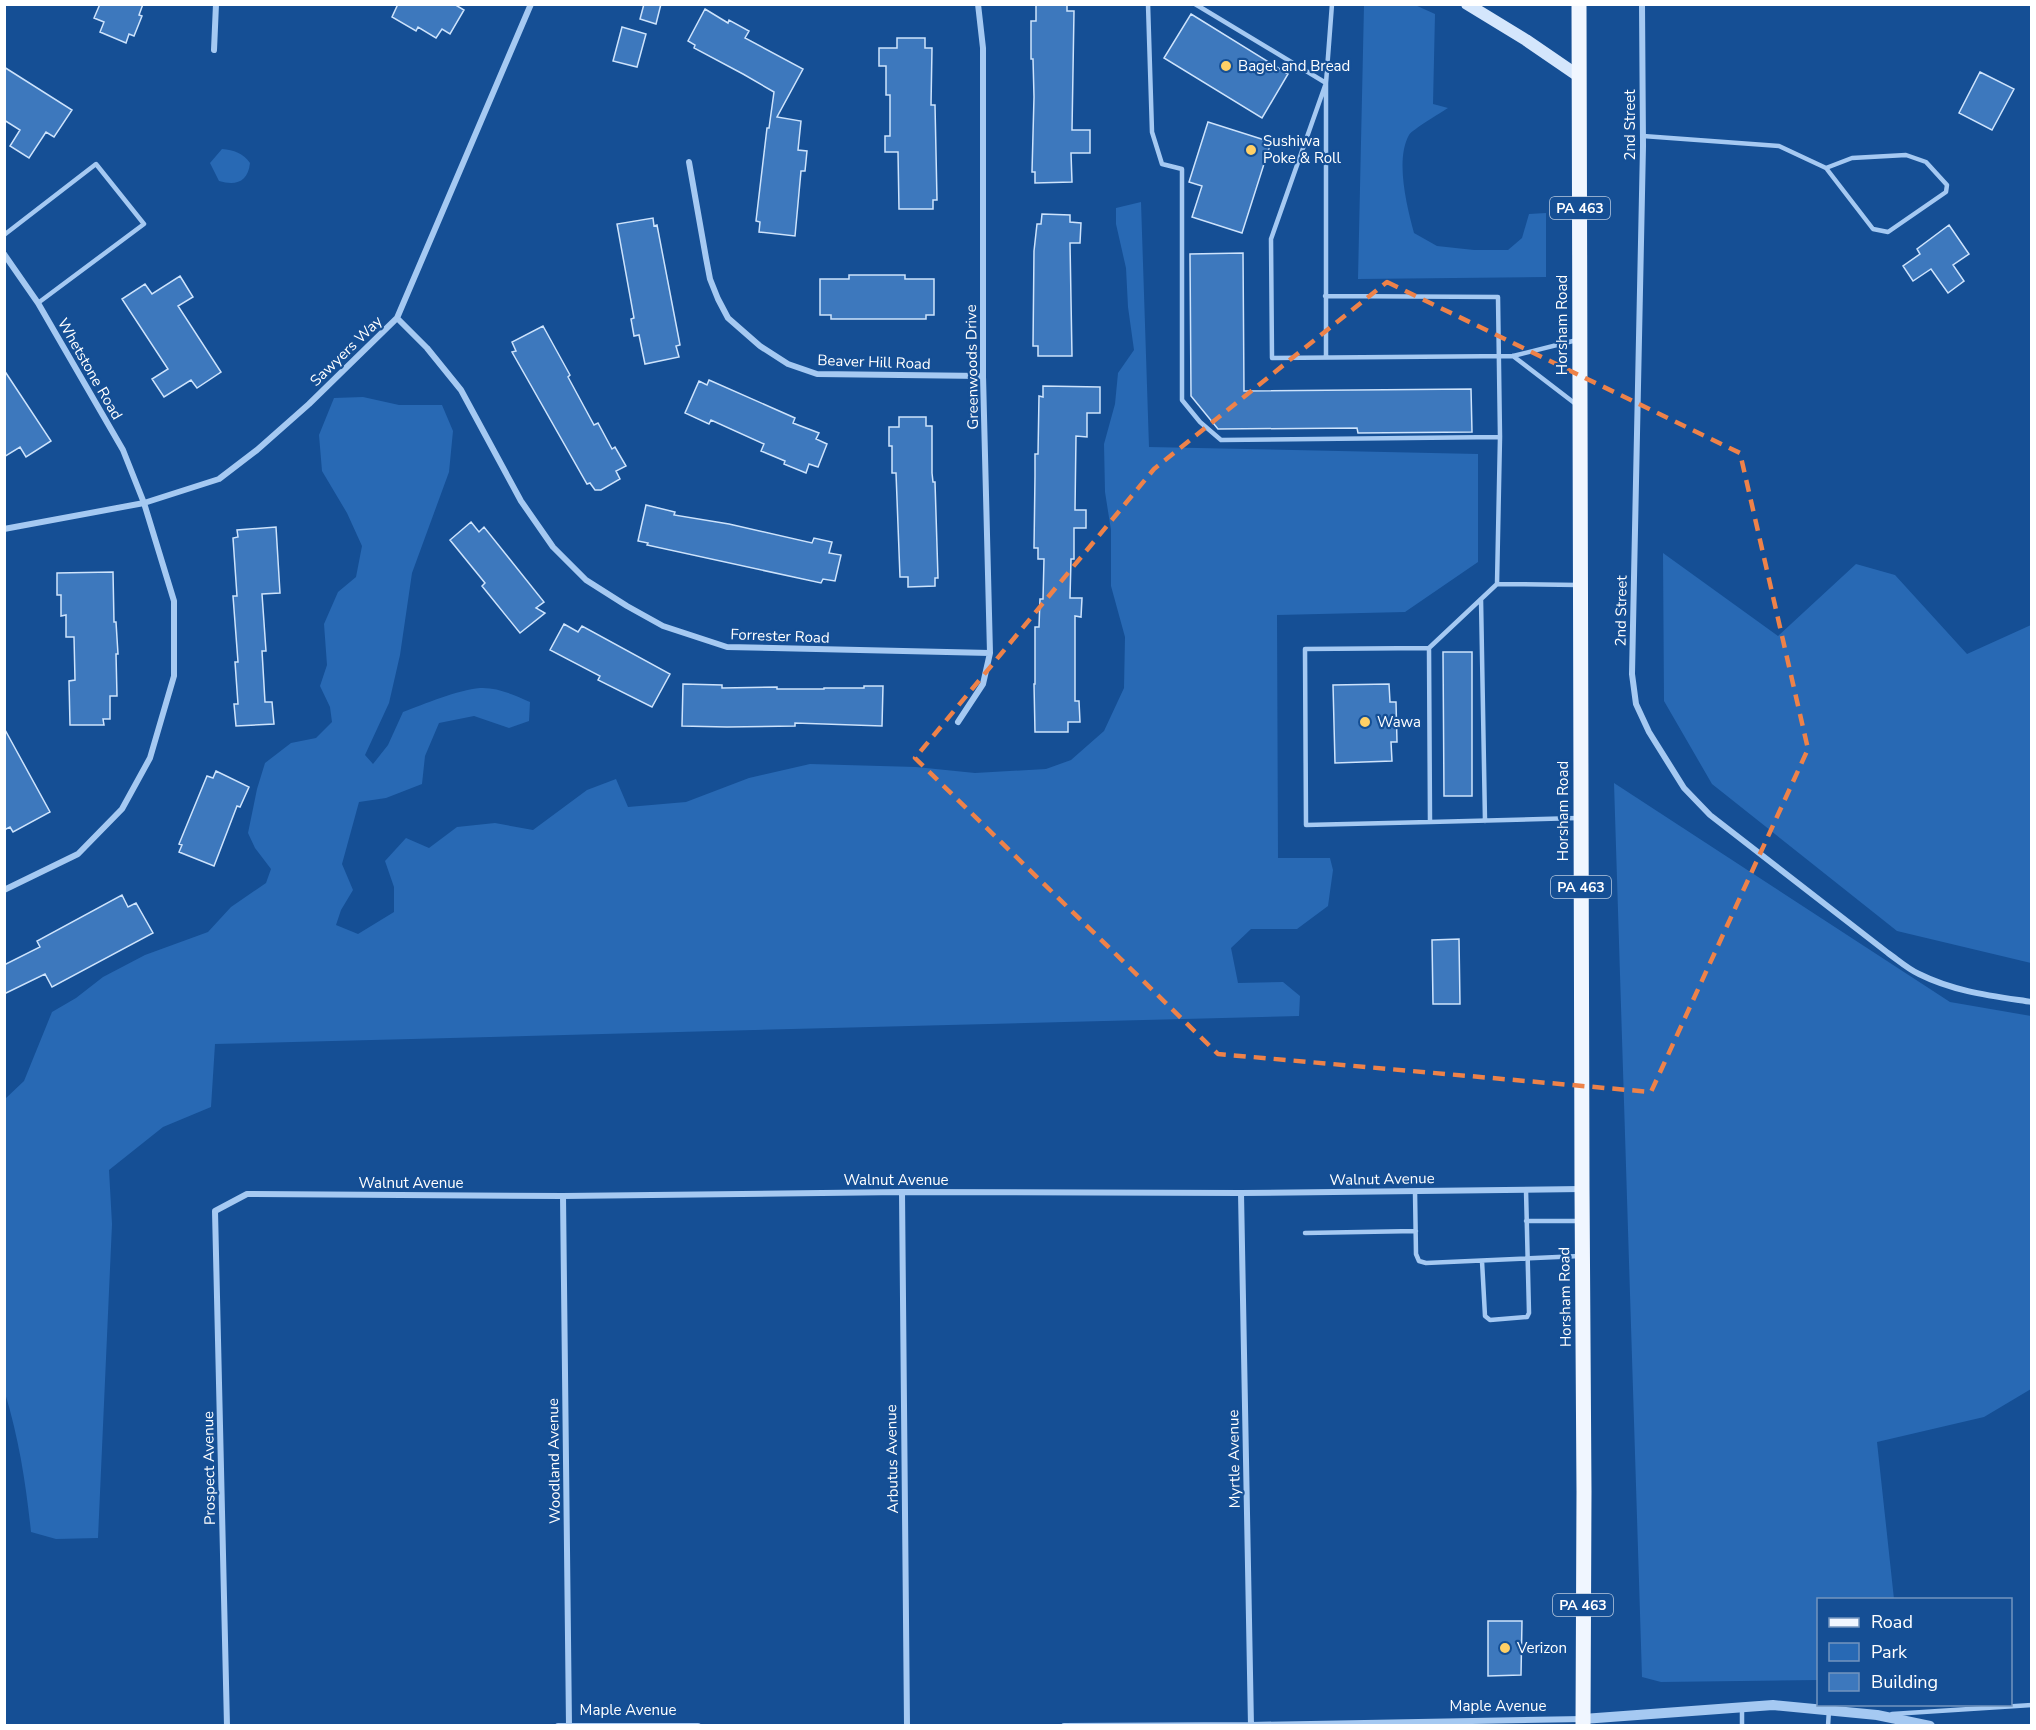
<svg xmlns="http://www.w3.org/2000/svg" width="2036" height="1730" font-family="'Nunito Sans',sans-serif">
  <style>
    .green { fill: #2869b4 }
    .building { fill: #3d78bd; stroke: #cde3fc; stroke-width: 1.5 }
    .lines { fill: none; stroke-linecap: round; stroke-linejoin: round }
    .service { stroke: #a5c9f2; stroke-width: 4.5 }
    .minor { stroke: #a5c9f2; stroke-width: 6 }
    .tertiary { stroke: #a5c9f2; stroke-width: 10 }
    .secondary { stroke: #d4e6fc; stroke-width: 12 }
    .primary { stroke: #f0f6ff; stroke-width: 15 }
    .marked { fill: none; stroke: #ee8249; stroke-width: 4.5; stroke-dasharray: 12 8; stroke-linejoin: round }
    .poi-dot { fill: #ffd066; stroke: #154f95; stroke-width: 2 }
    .labels { text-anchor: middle; stroke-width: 4.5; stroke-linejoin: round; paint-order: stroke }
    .shield { fill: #154f95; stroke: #b9cadf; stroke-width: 1.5 }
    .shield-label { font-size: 14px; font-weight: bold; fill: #fff }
    .poi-label { font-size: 15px; fill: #fff; stroke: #154f95; text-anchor: start }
    .street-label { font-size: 15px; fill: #fff; stroke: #154f95 }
  </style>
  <rect width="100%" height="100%" fill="#154f95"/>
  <!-- green -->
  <path class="green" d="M1364,5h51l20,9 -2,90 15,4c-8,5 -36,22 -39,27 -14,25 -2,72 5,98l23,13 37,4h34l14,-12 7,-24 17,-1v64l-188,2z
    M222,149c12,1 21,4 28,14 -2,19 -14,23 -31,18l-9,-18z
    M1141,202l8,245 329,7v108l-73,50 -128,3 1,243h52l3,12 -5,36 -31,23h-46l-20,19 7,35 45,-1 17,14 -1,20 -1084,28 -4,63 -48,20 -54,43 3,54 -14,314 -42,1 -25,-7c-5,-48 -12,-93 -26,-139v-294l19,-18 28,-69 24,-14 27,-21 42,-22 63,-23 23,-25 35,-24 5,-14 -16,-21 -7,-15 9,-44 8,-26 26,-20 25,-5 16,-16 -2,-15 -10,-21 7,-21 -3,-41 14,-32 18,-15 6,-31 -15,-33 -25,-42 -3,-36 15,-37 29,-1 36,8h43l11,26 -4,41 -37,101 -12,82 -11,48 -24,52 8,9 15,-19 15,-33c21,-8 55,-22 77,-24 17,-1 34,7 50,14l-1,19 -20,7 -35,-12 -35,7 -14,33 -3,28 -36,14 -27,4 -17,62 11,26 -12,20 -5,15 22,9 36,-22v-25l-9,-26 21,-23 23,10 28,-21 38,-4 38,7 54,-40 29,-11 12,28 58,-5 63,-24 61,-14 106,3 59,6 71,-4 25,-9 33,-29 20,-43 1,-51 -14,-51v-56l-6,-38 -1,-48 11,-40 3,-31 16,-23 -6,-43 -2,-39 -10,-44v-16z
    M1663,553l115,83 78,-72 39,11 72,79 64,-29v338l-134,-32 -185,-147 -48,-83z
    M1614,783l336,219 81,14v373l-47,28 -107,25 17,157 -76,1v80l-157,2 -19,-5z"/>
  <!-- building -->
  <path class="building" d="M100,4h43l-4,11 3,1 -8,20 -5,-2 -3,9 -26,-11 4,-10 -10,-4z
    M398,4h56l10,6 -14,24 -8,-5 -6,9 -18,-11 -2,4 -24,-14z
    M644,4h17l-5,20 -16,-5z
    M1036,4h31v7h7l-2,119h18v23h-19l1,29 -37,1v-11h-3l2,-75 -1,-38h-2v-38h5z
    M705,9l23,14 1,-3 20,11 -4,7 58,31 -26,48 24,4 -3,29 9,1 -2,20h-4l-6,65 -36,-4 1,-10 -4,-1 11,-93h2l5,-36 -31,-18 -49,-26 1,-3 -7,-4z
    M1191,14l97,60 -26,44 -98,-60z
    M622,27l24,7 -9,33 -24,-6z
    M897,38h28v10h7l-1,57h4l2,95h-4v9h-34l-1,-57h-13v-16h5v-41h-4v-29h-7v-18h18z
    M4,67l68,43 -18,27 -8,-5 -17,26 -19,-12 10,-16 -16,-10z
    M1980,72l34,17 -22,41 -33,-17z
    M1208,122l63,20 -29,91 -50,-16 10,-31 -13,-4z
    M1042,214l28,1v7l11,1 -1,20h-10l2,113h-34v-10h-5l1,-95 3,-27h4z
    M653,218l1,8 3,-1 23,120 -4,1 3,11 -34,7 -6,-29 -5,1 -3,-17 3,-1 -17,-94z
    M1949,225l20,29 -16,11 11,16 -16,12 -17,-24 -18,12 -10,-15 17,-12 -3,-5z
    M1243,253l1,138 227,-2 1,43 -114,1 -1,-5 -139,1 -27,-33 -1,-142z
    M849,275h56v4h29v36h-8v4h-95v-4h-11v-36h29z
    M180,276l13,21 -15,9 43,66 -24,16 -6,-8 -27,17 -12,-18 16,-10 -46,-70 23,-15 7,10z
    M543,326l27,49 -2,2 26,48 4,-2 14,26 3,-2 11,19 -10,5 4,8 -19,11h-6l-5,-7 -3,1 -75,-132 4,-1 -4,-9z
    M4,370l47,71 -25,16 -6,-10 -16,10z
    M709,380l86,38 -2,5 26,10 -3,6 11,5 -9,23 -9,-3 -3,9 -22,-9 1,-3 -24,-10 3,-7 -53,-24 -2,4 -24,-11 14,-32 8,4z
    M1043,386l57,1v26h-13v24l-11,-1 -1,74h11v18h-12v31h-3l-1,39h12l-1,19 -6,-1v85h4l1,21h-12v10h-33l-1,-48h1v-57h4l1,-28h3l1,-40h-6v-11h-4l1,-72v-22h3l1,-58 4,1z
    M899,417h27v9h6v47l1,9h2l3,96h-3v8l-27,1v-10h-8l-4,-104h-4v-27h-3v-19h10z
    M646,505l29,7 -1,3 55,9 83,19 2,-5 18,4 -3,11 12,2 -6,26 -12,-2 -2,4 -174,-38 1,-2 -10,-2z
    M471,522l8,10 5,-5 60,75 -8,6 9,5 -25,20 -38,-47 3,-3 -35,-43z
    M276,527l4,66 -18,1 4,57h-4l3,51h7l2,22 -38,2 -2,-22h4l-3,-42h3l-5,-66h4l-4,-58 5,-1 -1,-7z
    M113,572l1,50h2l2,32h-2l1,42h-7v23h-7l1,6h-34l-1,-44 6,-1 -1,-43h-8v-22l-5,1v-21h-4v-22z
    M564,624l14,8 4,-6 88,48 -18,33 -54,-27 2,-4 -50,-26z
    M1443,652h29v144h-28z
    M683,684l39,1v3l55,-1v2h47v-1h40v-2h19l-1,40 -87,-3v3l-68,1 -45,-1z
    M1389,684l1,18h6l1,40h-6l1,19 -57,2 -2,-78z
    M4,728l46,84 -37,20 -3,-5 -6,3z
    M216,771l33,16 -9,20 -3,-1 -23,60 -35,-14 3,-7 -3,-1 28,-68 6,2z
    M122,895l6,12 8,-4 17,30 -101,54 -7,-13 -41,20v-29l36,-18 -3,-6z
    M1459,939l1,65h-27l-1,-64z
    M1488,1621h34l-1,54 -33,1z"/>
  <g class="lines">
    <!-- service -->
    <path class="service" d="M1148,4l4,128 10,32 20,5v231l18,22 21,18 279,-3
      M1195,4l131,79 -55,156 1,119 241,-2 64,-16
      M1643,136l136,10 47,22 47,61 15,3 58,-40 1,-7 -21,-23 -20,-7 -54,3 -26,10
      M4,235l92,-71 48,60 -106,79
      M1325,296l173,1 2,140 -3,147 -68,64 1,174 148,-4
      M1513,356l64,49
      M1326,357v-274l6,-79
      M1497,584l81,1
      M1481,599l4,222
      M1429,648l-124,1 1,176 124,-3
      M1415,1191l1,63 3,7 7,2 154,-7
      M1526,1221h55
      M1305,1233l111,-2
      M1482,1261l3,55 5,4 37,-3 2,-4 -3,-123
      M1742,1709v17
      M1892,1714l140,-9
      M1828,1726l1,-16"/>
    <!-- minor -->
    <path class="minor" d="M1642,4l1,142 -11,528 4,30 13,28 35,56 26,27 178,138c10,7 20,16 31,21 36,18 74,22 113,28
      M214,50l2,-46
      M689,162l17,96 4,21 8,20 10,19 32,28 28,18 29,10 166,2
      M4,254l34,49 85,147 21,53 30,98v75l-24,82 -28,51 -44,45 -74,36
      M397,318l30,30 34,42 60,111 32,46 33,33 41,26 36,20 64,21 263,6
      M4,529l140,-26 75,-24 38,-29 52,-46 88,-86 134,-314
      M958,722l25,-38 7,-31 -7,-277v-328l-5,-44
      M902,1192l5,534
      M1241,1193l10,533
      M563,1196l6,530
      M227,1726l-12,-515 32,-17 316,2 339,-4 339,1 341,-4
      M558,1726h140
      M1064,1726l187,-1 332,-6"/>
    <!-- tertiary -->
    <path class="tertiary" d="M1583,1719l190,-14 104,10 53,11"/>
    <!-- secondary -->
    <path class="secondary" d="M1467,4l59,36 54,37"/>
    <!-- primary -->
    <path class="primary" d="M1579,4l3,1185 2,302 -1,235"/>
  </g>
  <!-- marked area -->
  <path class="marked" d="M1387,282l353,171 68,296 -157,343 -433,-38 -303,-296 239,-289z"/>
  <!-- markers -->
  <g class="poi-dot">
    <circle cx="1226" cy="66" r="6"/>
    <circle cx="1251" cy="150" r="6"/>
    <circle cx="1365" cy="722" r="6"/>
    <circle cx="1505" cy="1648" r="6"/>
  </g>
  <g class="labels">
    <!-- shield labels -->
    <g class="shield">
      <rect x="1550" y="197" width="60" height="22" rx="4.5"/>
      <rect x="1551" y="876" width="60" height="22" rx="4.5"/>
      <rect x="1553" y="1594" width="60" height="22" rx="4.5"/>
    </g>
    <g class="shield-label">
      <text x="1580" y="213">PA 463</text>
      <text x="1581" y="892">PA 463</text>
      <text x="1583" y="1610">PA 463</text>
    </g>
    <!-- poi labels -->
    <g class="poi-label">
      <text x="1238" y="71">Bagel and Bread</text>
      <text x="1263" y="146">Sushiwa<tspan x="1263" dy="17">Poke &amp; Roll</tspan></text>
      <text x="1377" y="727">Wawa</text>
      <text x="1517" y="1653">Verizon</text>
    </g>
    <!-- street labels -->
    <g class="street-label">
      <text transform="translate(1630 125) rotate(-90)" y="5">2nd Street</text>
      <text transform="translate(1562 325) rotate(-90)" y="5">Horsham Road</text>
      <text transform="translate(346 351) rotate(-44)" y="5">Sawyers Way</text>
      <text transform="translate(874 362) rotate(2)" y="5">Beaver Hill Road</text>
      <text transform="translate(972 367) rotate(-91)" y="5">Greenwoods Drive</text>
      <text transform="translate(90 369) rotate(60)" y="5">Whetstone Road</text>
      <text transform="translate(1621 611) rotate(-89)" y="5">2nd Street</text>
      <text transform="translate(780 636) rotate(2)" y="5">Forrester Road</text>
      <text transform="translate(1563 811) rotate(-90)" y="5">Horsham Road</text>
      <text transform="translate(1382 1179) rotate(-1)" y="5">Walnut Avenue</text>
      <text x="896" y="1185">Walnut Avenue</text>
      <text x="411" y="1188">Walnut Avenue</text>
      <text transform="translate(1565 1297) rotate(-91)" y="5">Horsham Road</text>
      <text transform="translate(892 1459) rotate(-91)" y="5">Arbutus Avenue</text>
      <text transform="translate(1234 1459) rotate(-91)" y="5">Myrtle Avenue</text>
      <text transform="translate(554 1461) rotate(-91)" y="5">Woodland Avenue</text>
      <text transform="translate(209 1468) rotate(-91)" y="5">Prospect Avenue</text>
      <text x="1498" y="1711">Maple Avenue</text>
      <text x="628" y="1715">Maple Avenue</text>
    </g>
  </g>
  <!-- border -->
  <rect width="2036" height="1730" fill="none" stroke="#ffffff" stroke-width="12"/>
  <!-- legend -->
  <rect x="1817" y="1598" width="195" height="108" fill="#154f95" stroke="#7395bf" stroke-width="1.5"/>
  <rect x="1829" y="1618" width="30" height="9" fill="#f0f6ff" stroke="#7395bf" stroke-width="1.5"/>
  <text x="1871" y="1628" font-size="18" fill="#ffffff">Road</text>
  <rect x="1829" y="1643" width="30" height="18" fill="#2869b4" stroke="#7395bf" stroke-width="1.5"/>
  <text x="1871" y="1658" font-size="18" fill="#ffffff">Park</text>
  <rect x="1829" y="1673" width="30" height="18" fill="#3d78bd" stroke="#7395bf" stroke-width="1.5"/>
  <text x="1871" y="1688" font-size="18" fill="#ffffff">Building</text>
</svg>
